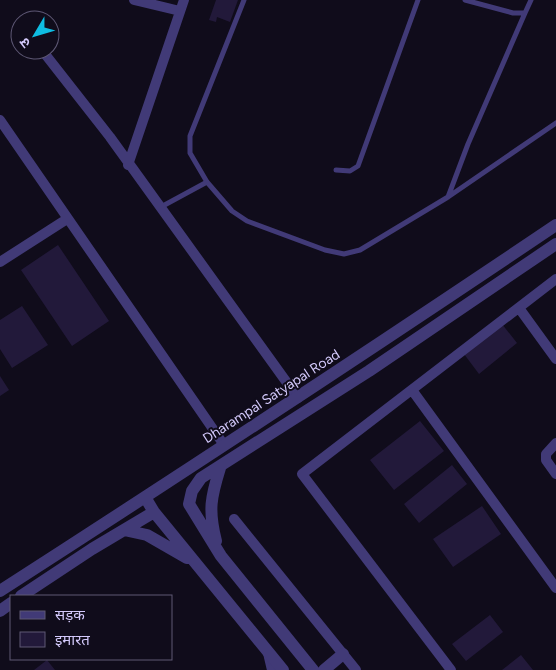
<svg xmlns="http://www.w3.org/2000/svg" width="556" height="670" font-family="Figtree,'Noto Sans Devanagari',sans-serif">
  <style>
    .building { fill: #22193a }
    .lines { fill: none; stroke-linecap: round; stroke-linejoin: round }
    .service { stroke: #413a77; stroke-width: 5 }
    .minor { stroke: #413a77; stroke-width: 10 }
    .tertiary { stroke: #413a77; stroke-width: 12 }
    .labels { text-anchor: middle; stroke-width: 4; stroke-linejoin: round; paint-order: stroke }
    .street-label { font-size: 14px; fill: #d3c9fb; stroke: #100c1b }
  </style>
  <rect width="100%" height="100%" fill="#100c1b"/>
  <!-- building -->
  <path class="building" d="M216,0h22l-8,22 -13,-5 -1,5 -7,-2z
    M58,245l51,76 -37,25 -51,-76z
    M22,306l26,39 -36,23 -12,-19v-29z
    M502,324l15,19 -38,31 -15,-20z
    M0,376l9,14 -9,6z
    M420,421l24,30 -50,39 -24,-30z
    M452,465l15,19 -48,39 -15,-19z
    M482,506l19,28 -48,33 -20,-28z
    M490,615l13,17 -37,29 -14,-17z
    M521,655l12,15h-31z
    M47,660l8,10h-21z"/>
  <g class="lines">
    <!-- service -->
    <path class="service" d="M244,0l-54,136v17l17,29 25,29 15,10 78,29 19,4 16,-4 88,-53 108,-74
      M465,0l48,13h12l6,-13
      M336,170l14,1 8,-5 60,-166
      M448,197l20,-53 57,-131
      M159,208l48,-26"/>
    <!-- minor -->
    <path class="minor" d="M134,0l46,11
      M45,54l65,83 188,261
      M0,120l224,325
      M128,165l56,-165
      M0,262l67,-43
      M519,308l37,51
      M412,390l144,198
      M556,443l-10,11v6l10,14
      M234,519l122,151
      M268,653l4,17
      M451,670l-149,-196 254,-195"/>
    <!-- tertiary -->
    <path class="tertiary" d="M145,497l9,15 129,158
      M124,530l23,5 40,23
      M216,541c-8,-31 -5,-44 4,-73
      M0,591c186,-120 372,-242 556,-366
      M21,596l71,-47 62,-37
      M0,611l11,-8
      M313,670l-92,-114 -32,-52 3,-13 9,-13 168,-107 187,-127
      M324,670l19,-16"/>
  </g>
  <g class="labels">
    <!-- street labels -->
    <g class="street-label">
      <text transform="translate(271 396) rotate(-33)" y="5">Dharampal Satyapal Road</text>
    </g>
  </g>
  <!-- legend -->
  <rect x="10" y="595" width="162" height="65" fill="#100c1b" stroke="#5e5875"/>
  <rect x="20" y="611" width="25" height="8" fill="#413a77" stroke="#5e5875"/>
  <text x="55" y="620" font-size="15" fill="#d3c9fb">सड़क</text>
  <rect x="20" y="632" width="25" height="15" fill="#22193a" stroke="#5e5875"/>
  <text x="55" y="645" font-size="15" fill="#d3c9fb">इमारत</text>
  <!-- north arrow -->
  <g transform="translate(35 35) rotate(232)"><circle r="24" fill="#100c1b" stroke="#5e5875"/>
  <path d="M0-4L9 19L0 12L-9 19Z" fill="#0fbde2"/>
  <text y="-8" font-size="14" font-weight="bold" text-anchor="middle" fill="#d3c9fb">उ</text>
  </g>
</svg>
